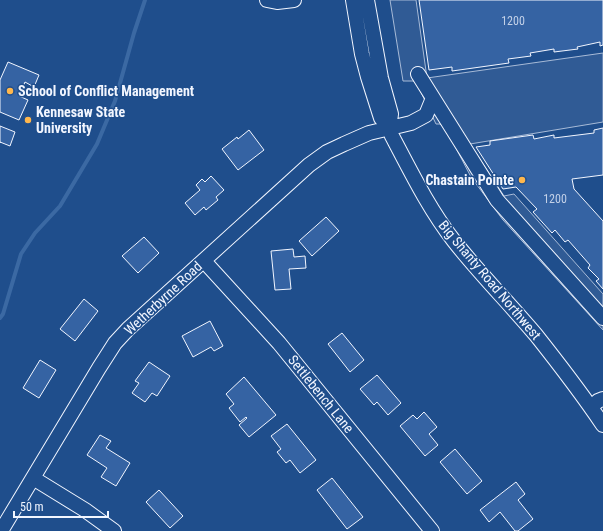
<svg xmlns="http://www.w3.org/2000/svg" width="603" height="531" font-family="'Roboto Condensed',sans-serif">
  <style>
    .parking { fill: #305b95; stroke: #a8bbd7 }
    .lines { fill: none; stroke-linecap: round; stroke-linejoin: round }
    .stream { stroke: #3b69a3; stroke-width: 4 }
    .building { fill: #3563a3; stroke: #f2f6ff }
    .minor-casing { stroke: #f2f6ff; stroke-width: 16 }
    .minor { stroke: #1f4e8c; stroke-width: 14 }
    .poi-dot { fill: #ffb74d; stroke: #1f4e8c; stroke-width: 1.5 }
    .labels { text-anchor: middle; stroke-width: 3; stroke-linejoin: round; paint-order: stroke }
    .number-label { font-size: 12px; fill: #c3d1e8 }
    .poi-label { font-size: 14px; font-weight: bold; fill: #f2f6ff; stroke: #1f4e8c; text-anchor: start }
    .street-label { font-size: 14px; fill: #f2f6ff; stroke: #1f4e8c }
  </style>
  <rect width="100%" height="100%" fill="#1f4e8c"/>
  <!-- parking -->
  <path class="parking" d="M390,0h26l11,78 176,-25v69l-133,22 34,52 10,-2 89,100v36l-100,-110 -32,-43 -25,-48 -6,-5h-4l-18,-38 -3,-5h-12z"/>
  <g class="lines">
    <!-- stream -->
    <path class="stream" d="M0,318l3,-4 18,-60 14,-21 25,-27 37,-62 18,-43 19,-68 11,-33"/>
  </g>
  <!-- building -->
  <path class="building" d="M419,0h184v45l-3,1v-4l-23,5 1,2 -24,3v-3l-24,4 1,3 -23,3 1,4 -57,8v-4l-23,3z
    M8,62l31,13 -5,12 -9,-5 -6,14 9,4 -9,20 -19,-8v-32z
    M0,126l15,6 -5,14 -10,-4v1z
    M603,128v47l-31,4 2,10 29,32v68l-7,-8 3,-2 -11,-11 2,-3 -22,-25 -3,2 -10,-12 -3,3 -19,-21 4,-3 -21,-22 -13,2 -27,-42 14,-2v-4l43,-6 1,4 20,-4v3l40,-5v-3z
    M249,130l15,20 -26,20 -16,-21 15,-12 1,2z
    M211,176l13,14 -8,7 2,3 -12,10 -2,-3 -9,8 -10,-12 15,-13 -4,-5 6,-6 3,3z
    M326,217l13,14 -27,25 -13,-15z
    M144,237l15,16 -21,20 -16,-17z
    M293,249l1,8 11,-1 1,12 -17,1 2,20 -16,1 -4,-39z
    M84,299l14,12 -23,30 -15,-12z
    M210,321l13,25 -9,5 -3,-4 -18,10 -11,-21z
    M342,333l22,27 -14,12 -22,-28z
    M40,360l16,10 -17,28 -16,-10z
    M149,362l21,14 -13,20 -5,-3 -7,9 -13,-9 7,-10 -4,-2z
    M377,375l24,28 -13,12 -11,-13 -3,3 -14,-16z
    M244,377l32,38 -27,22 -10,-12 8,-7 -1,-1 -6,5 -11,-14 5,-4 -8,-10z
    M424,412l13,15 -8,7 9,11 -13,11 -25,-30 13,-11 4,4z
    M287,424l29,36 -16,13 -10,-13 -4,3 -9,-11 4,-3 -10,-13z
    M100,435l11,6 -5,7 24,15 -14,23 -15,-9 6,-9 -20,-13z
    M455,449l27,32 -15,13 -27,-32z
    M332,478l31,39 -16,12 -30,-39z
    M516,482l9,12 -7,6 15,19 -15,12h-3l-15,-19 -11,10 -9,-12z
    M159,490l24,26 -13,12 -24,-26z"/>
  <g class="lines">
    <defs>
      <path id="minor" d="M267,0l10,2 17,-2
        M353,0l9,54 6,23 13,41 8,11 3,7c19,36 37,73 62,105 25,32 55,62 82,94 23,29 46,59 67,90
        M367,0l14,78 10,36 -2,15
        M418,74l79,126 106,118
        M204,261l75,82 153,188
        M591,407l7,-6 5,-2
        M33,478l52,32 29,21
        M1,531l98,-163 16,-25 13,-14 181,-164 18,-13 17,-8 25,-11 42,-10 15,-8 7,-17"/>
    </defs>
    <!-- minor casing -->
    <use href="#minor" class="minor-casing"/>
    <!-- minor -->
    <use href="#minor" class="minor"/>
  </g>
  <!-- markers -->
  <g class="poi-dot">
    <circle cx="10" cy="91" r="4"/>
    <circle cx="28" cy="120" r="4"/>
    <circle cx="522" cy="180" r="4"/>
  </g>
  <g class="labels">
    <!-- number labels -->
    <g class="number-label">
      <text x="513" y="25">1200</text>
      <text x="555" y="203">1200</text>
    </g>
    <!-- poi labels -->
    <g class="poi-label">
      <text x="18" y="96">School of Conflict Management</text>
      <text x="36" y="117">Kennesaw State<tspan x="36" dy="16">University</tspan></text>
      <text x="514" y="185" text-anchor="end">Chastain Pointe</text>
    </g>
    <!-- street labels -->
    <g class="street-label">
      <text transform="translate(490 280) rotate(50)" y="5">Big Shanty Road Northwest</text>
      <text transform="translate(163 298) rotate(-43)" y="5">Wetherbyrne Road</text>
      <text transform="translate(321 394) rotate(51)" y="5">Settlebench Lane</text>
    </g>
  </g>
  <!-- scale -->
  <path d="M14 511v6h94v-6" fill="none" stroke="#f2f6ff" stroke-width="2"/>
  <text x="20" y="511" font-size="12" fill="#f2f6ff" stroke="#1f4e8c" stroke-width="3" paint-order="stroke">50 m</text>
</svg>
